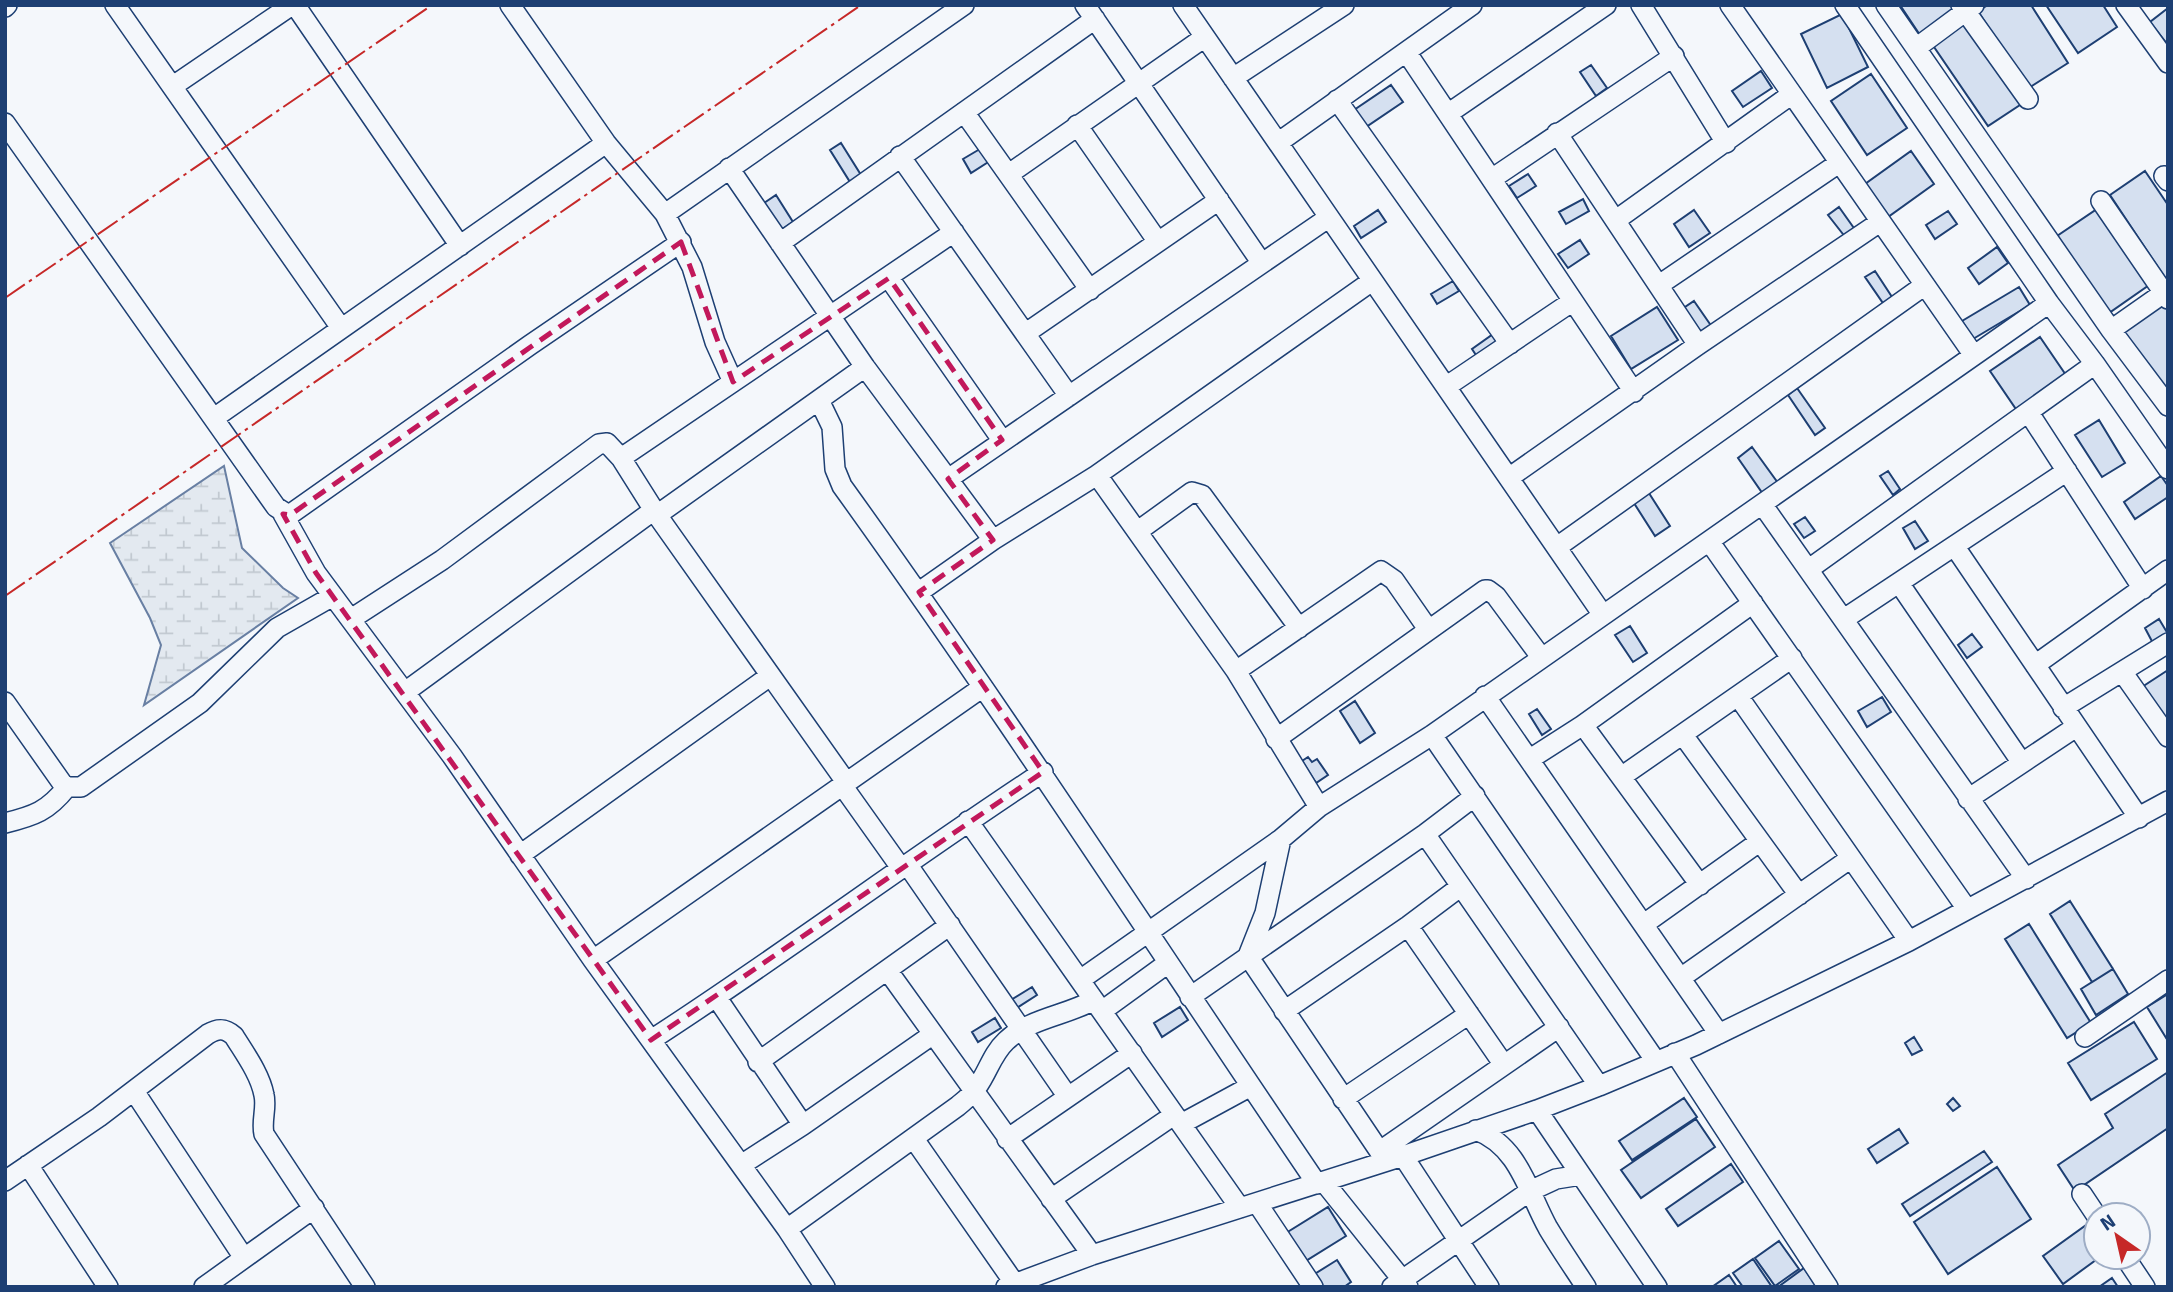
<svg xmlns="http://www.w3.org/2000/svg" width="2173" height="1292" font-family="Signika,sans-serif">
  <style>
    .wetland { fill: url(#wetland-marsh); stroke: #687fa3; stroke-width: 2 }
    .building { fill: #d5e0f0; stroke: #1d3f73; stroke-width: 2 }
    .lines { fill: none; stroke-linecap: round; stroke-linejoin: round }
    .minor-casing { stroke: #1d3f73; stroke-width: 22 }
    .minor { stroke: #f4f7fb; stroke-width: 19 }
    .power { stroke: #c62828; stroke-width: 2; stroke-dasharray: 24 5 3.5 5; stroke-linecap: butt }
    .marked { fill: none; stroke: #c2185b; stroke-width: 5; stroke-dasharray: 14 9; stroke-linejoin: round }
  </style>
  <defs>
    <pattern id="wetland-marsh" width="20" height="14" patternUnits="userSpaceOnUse" patternTransform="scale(1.75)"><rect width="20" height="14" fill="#e3e9f0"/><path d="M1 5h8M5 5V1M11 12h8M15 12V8" fill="none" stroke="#c2c9d1"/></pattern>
  </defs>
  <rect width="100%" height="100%" fill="#f4f7fb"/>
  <!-- wetland -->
  <path class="wetland" d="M224,466l18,82 41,40 15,10 -154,107 17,-60 -11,-27 -40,-75z"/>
  <!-- building -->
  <path class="building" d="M1900,5h53l4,6 -37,24z
    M1988,5h43l37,58 -41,26 -49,-78z
    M2046,5h57l14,22 -39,26z
    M2168,8v37l-18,-23z
    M1842,14l26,53 -41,21 -26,-54z
    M1967,20l56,83 -35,23 -56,-82z
    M1591,65l16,23 -11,8 -16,-24z
    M1761,71l11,17 -29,19 -11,-16z
    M1871,74l36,54 -40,27 -36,-54z
    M1391,85l12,17 -37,25 -12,-17z
    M841,143l20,32 -11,7 -20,-32z
    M985,146l8,13 -22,14 -8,-14z
    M1911,151l23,33 -46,33 -23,-33z
    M2145,171l23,34 -1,76 -57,-86z
    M1528,174l8,12 -19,12 -8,-12z
    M776,195l17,27 -15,10 -17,-27z
    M1583,199l6,12 -23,13 -7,-12z
    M1839,207l17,24 -10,7 -18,-23z
    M2100,207l52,76 -43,30 -52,-77z
    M1378,210l8,12 -25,16 -7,-12z
    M1694,210l16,23 -21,14 -15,-23z
    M1948,211l9,13 -22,15 -9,-14z
    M1580,240l9,14 -21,14 -10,-14z
    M1997,247l11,16 -29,21 -11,-16z
    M1875,271l19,29 -9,6 -20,-29z
    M1453,281l6,10 -22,13 -6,-10z
    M2019,287l11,18 -57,34 -11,-18z
    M1694,301l18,26 -12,9 -18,-27z
    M2163,302l5,7v85l-45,-64z
    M1657,307l21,33 -47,29 -20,-33z
    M1496,332l6,9 -24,17 -6,-9z
    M2040,337l30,44 -50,34 -30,-44z
    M1797,388l28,40 -10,7 -27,-40z
    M2099,420l26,43 -23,14 -27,-42z
    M1752,447l26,36 -15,11 -25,-36z
    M1888,471l12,18 -7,6 -13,-19z
    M2161,476l7,10v11l-33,22 -11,-17z
    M1647,490l23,36 -15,10 -23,-36z
    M1805,517l10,14 -11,7 -10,-14z
    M1915,521l13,20 -13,8 -12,-21z
    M2159,619l9,15 -13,13 -10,-19z
    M1630,626l17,27 -14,9 -18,-27z
    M1972,634l10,13 -15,11 -9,-13z
    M2168,670v55l-26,-38z
    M1882,697l9,15 -24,15 -9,-16z
    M1355,701l20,32 -15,10 -20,-32z
    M1537,709l14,20 -9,6 -13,-21z
    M1308,757l4,5 5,-3 11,16 -12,8 -14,-22z
    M2070,901l43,68 -21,13 -42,-68z
    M2029,924l62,99 -24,15 -62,-99z
    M2113,969l15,25 -32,21 -15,-26z
    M1032,987l5,8 -25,16 -6,-8z
    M2168,994v47l-21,-34z
    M1180,1007l8,13 -26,17 -8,-14z
    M995,1018l6,10 -23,14 -6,-10z
    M2134,1022l23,37 -66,41 -23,-37z
    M1914,1037l8,13 -10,5 -7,-12z
    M2168,1072v56l-93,63 -17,-26 55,-37 -8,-14z
    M1684,1098l13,19 -65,43 -13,-19z
    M1953,1098l7,8 -7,5 -6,-7z
    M1696,1119l19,28 -74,51 -20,-28z
    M1899,1129l9,14 -31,20 -9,-14z
    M1984,1151l8,11 -82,54 -8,-12z
    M1731,1164l12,18 -65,44 -12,-17z
    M1997,1167l34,52 -83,55 -34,-52z
    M1328,1207l18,29 -42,26 -18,-29z
    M2089,1223l7,10v24h4l-37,27 -20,-28z
    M1779,1241l20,28 -24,17 -20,-28z
    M1753,1259l19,28h-29l-10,-14z
    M1337,1260l14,22 -7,5h-23l-8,-12z
    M1804,1268l13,19h-39z
    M1729,1275l8,12h-25z
    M2112,1278l6,9h-19z"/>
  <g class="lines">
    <defs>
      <path id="minor" d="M115,5l226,323
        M295,5l165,241
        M510,5l96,138 59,71 27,53 23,75 18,40
        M1085,5l176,257
        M1183,5l420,610
        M1641,5l85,138
        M1730,5l243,349
        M1845,5l204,298 46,61 73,105
        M1886,5l225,325 57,76
        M1961,5l67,94
        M2126,5l42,58
        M5,7l2,-2
        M1916,48l58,-43
        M1407,53l227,339
        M1233,78l111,-73
        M173,86l119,-81
        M1337,100l173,244
        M964,112l126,178
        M1449,113l157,-108
        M5,123l271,384 11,7 5,-1 238,-168 151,-103
        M1077,125l81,117
        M1557,133l141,212
        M1279,142l193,-137
        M900,156l169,240
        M729,168l136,199 128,173
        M1009,174l196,-137
        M2164,176l4,5
        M1493,178l181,-122
        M2101,201l67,98
        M665,214l299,-209
        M1616,220l176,-126
        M780,243l315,-224
        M889,278l113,162
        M1659,285l180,-122
        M2111,330l57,-40
        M1026,333l193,-133
        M1447,386l126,-85
        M819,400l13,27 3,42 7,17c165,229 317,465 475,698
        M2029,413l114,176
        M214,418l392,-275
        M621,458l333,-226
        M1097,475l139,196 83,136
        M1510,477l188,-132 182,-123
        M948,479l380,-261
        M1762,504l264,375
        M283,514l33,59 136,183 141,204 194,269 38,58
        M657,515l208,-148
        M1138,531l54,-39 10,3 97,133
        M1709,541l258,368
        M1557,547l368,-262
        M1955,547l184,271
        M1809,569l286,-205
        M1899,583l123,180
        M919,592l74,-52 104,-65 275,-194
        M351,619l91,-59 157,-116 8,-1 14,15 36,57 189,267
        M1844,619l223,-148
        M2035,665l133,-95
        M1236,671l145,-100 13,9 34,49
        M2123,673l45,64
        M405,692l249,-182
        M1485,696l234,338
        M1738,696l171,245
        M5,702l57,81 5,4h14l119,-84 77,-75 56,-32
        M2063,708l105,-65
        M1583,725l117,160
        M1432,735l223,325
        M1683,735l116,160
        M1276,739l209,-149h3l8,6 45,61
        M1530,759l53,-34 170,-122
        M1621,777l171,-119
        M842,785l59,83
        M1968,799l108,-72
        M968,821l272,387
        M5,823c29,-7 43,-12 62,-36
        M1425,834l174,252
        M1281,839l-16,74 -17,43 138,205
        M520,855l250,-179
        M907,864l161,233
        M1644,924l115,-82
        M1408,926l96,139
        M593,960l390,-273
        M888,971l204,284
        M1682,977l169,-119
        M1080,980l201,-141 38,-32 113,-72 617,-432
        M1190,997l235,-163 50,-38
        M717,998l86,127
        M1102,1011l66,-48
        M1284,1011l124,-85 52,-39
        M2085,1037l83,-57
        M651,1040c133,-86 259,-181 392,-268
        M1675,1053l153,234
        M758,1062l192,-137
        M134,1091l110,167
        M1343,1099l126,-85
        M1537,1110l120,177
        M1181,1124l70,-38
        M1476,1130c43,16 52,62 72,98 12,20 25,39 38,59
        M914,1139l101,145
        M1007,1139l125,-86
        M1380,1151l179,-124
        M1403,1156l86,131
        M28,1165l80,122
        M741,1165l62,-40 129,-90
        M5,1181l94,-64 109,-83c10,-6 17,-6 26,2 11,18 26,38 30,59 3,13 -3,26 0,39l101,153
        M1324,1182l84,105
        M2082,1194l14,21
        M1051,1199l123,-84
        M1257,1203l56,84
        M787,1229l171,-123c7,-6 14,-11 19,-19 11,-15 15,-33 29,-46 24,-23 59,-25 88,-41
        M2125,1257l20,30
        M204,1287l110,-79
        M1006,1287l86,-32 311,-99 134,-46 62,-24 97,-41 213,-104 259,-140
        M1392,1287l138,-96 26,-12 25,-4"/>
    </defs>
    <!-- minor casing -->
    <use href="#minor" class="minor-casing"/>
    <!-- minor -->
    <use href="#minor" class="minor"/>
    <!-- power -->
    <path class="power" d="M5,298l427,-293
      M5,596l856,-591"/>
  </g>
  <!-- marked area -->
  <path class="marked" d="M681,242l52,140 156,-104 113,162 -54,39 45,61 -74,52 124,180 -392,268 -335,-467 -33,-59 7,1z"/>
  <!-- border -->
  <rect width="2173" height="1292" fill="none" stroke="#1d3f73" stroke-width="14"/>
  <!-- north arrow -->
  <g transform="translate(2117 1236) rotate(326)"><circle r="33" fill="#f4f7fb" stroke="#9eadc5" stroke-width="2"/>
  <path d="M0-5L12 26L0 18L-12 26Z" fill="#c62828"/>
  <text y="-10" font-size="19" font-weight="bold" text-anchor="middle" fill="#1d3f73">N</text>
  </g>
</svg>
